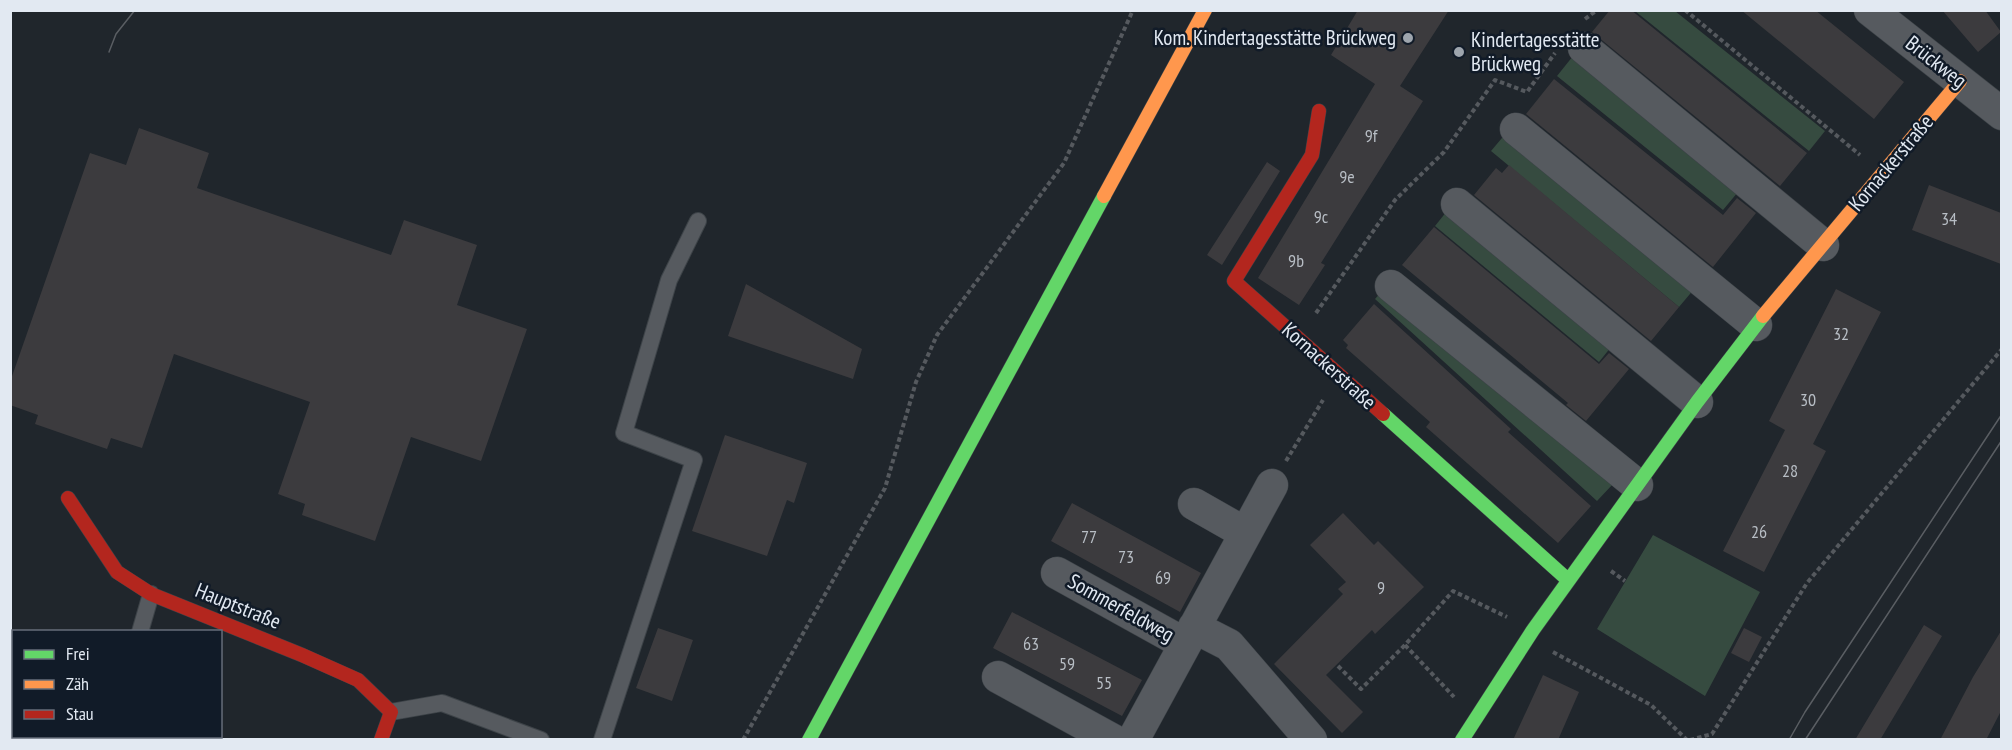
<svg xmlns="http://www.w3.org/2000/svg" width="2012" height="750" font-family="'PT Sans Narrow',sans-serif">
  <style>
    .green { fill: #364b40 }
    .building { fill: #3c3b3e }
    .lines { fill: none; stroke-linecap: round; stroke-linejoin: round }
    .lane-casing { stroke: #3d4348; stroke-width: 18 }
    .street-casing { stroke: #3d4348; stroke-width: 33 }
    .fast-casing { stroke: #3d4348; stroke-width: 15 }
    .slow-casing { stroke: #3d4348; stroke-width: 15 }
    .jam-casing { stroke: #3d4348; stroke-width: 15 }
    .path { stroke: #55595e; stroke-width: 4; stroke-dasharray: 4.5 3; stroke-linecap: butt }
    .lane { stroke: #565a5f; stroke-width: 16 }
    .street { stroke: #565a5f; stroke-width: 32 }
    .fast { stroke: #63d668; stroke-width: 14 }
    .slow { stroke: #ff974d; stroke-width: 14 }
    .jam { stroke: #b3261e; stroke-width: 14 }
    .tram { stroke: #5a5e63; stroke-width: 1.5 }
    .poi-dot { fill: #9ea5ad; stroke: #111b28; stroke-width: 2 }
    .labels { text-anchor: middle; stroke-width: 5; stroke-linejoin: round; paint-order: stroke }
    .number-label { font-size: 18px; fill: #b8bec5 }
    .poi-label { font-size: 21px; fill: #e2e9f2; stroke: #111b28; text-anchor: end }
    .street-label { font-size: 21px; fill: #e2e9f2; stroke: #111b28 }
  </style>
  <rect width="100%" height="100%" fill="#20262c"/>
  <!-- green -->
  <path class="green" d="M1635,11h40l150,120 -16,20z
    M1577,51l166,135 -20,24 -166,-134z
    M1507,132l188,156 -16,19 -188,-156z
    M1451,206l164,136 -16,20 -164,-136z
    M1383,290l230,194 -16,17 -222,-202z
    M1653,535l107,57 -55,104 -108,-67z"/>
  <!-- building -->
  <path class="building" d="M1358,10h91l-49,76 23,15 -102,162 4,2 -26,40 -41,-27 117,-194 -44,-29z
    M1610,10h21l176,143 -27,33 -188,-154z
    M1741,10h74l89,72 -30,37z
    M1942,10h43l16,22 -23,20z
    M1554,79l169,136 14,-17 19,15 -43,54 -187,-153z
    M139,128l70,25 -12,35 194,67 13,-35 73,25 -20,60 70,24 -46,132 -70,-24 -36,104 -73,-26 3,-11 -27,-10 32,-92 -136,-48 -32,94 -31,-10 -4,11 -72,-25 3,-9 -28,-10v-23l80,-229 36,12z
    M1267,162l13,9 -58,94 -15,-10z
    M1509,165l170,142 -28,34 -177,-146 22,-27 6,5z
    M1929,185l72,28v51l-89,-34z
    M1434,227l165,137 10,-11 20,16 -43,52 -20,-16 2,-2 -166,-138z
    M746,284l116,65 -9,30 -125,-43z
    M1836,289l45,23 -68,132 13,7 -62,121 -41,-21 62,-121 -16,-9z
    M1374,304l137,125 -3,3 83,74 -33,37 -132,-116 4,-5 -84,-74 2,-3 -5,-5z
    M725,435l82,28 -13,40 -7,-3 -20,56 -75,-25z
    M1072,503l129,70 -21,39 -129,-71z
    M1343,513l31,32 4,-4 46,46 -49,47 -3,-4 -46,45 37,37 -21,21 -68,-69 69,-70 -5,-5 8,-7 -36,-37z
    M1012,612l130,68 -20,36 -129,-68z
    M1924,625l18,11 -62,104h-25z
    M658,628l35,12 -21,61 -36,-13z
    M1744,628l18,9 -13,25 -18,-9z
    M2001,631v80l-15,29h-46l33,-63z
    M1543,675l36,17 -21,48h-45z"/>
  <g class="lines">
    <defs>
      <path id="lane" d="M140,632l11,-38
        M391,712l51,-9 99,37
        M107,740l1,-4
        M602,740l92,-280 -70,-27 45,-153 29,-59"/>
      <path id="street" d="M1870,10l132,104
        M1584,48l239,197
        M1516,129l240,196
        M1457,204l240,198
        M1391,286l246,199
        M1194,504l51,29
        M1057,573l128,71
        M1194,627l35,18 82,95
        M998,677l115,63
        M1133,740l139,-255"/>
      <path id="fast" d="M1383,414l185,166
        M809,740l295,-544
        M1462,740l71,-110 164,-228 66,-86"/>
      <path id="slow" d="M1104,196l101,-186
        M1763,316l197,-235"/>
      <path id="jam" d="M1319,111l-7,44 -78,126 149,133
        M68,498l49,74 34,22 151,61 56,25 33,32 -10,28"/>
    </defs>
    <!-- lane casing -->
    <use href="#lane" class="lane-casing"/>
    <!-- street casing -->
    <use href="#street" class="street-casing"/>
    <!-- fast casing -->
    <use href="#fast" class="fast-casing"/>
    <!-- slow casing -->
    <use href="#slow" class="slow-casing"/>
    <!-- jam casing -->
    <use href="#jam" class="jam-casing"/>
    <!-- path -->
    <path class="path" d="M1685,10l175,145
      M1585,19l12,-9
      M1316,313l79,-113 49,-48 51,-72 32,12 28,-39
      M1286,461l37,-61
      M1611,571l14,10
      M1405,645l49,52
      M1553,652l98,53 36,35
      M1338,666l23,23 44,-44 48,-54 54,26
      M743,740l142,-252 31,-106 21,-47 127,-172 69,-153
      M1690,740l22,-6 95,-151 195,-234"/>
    <!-- lane -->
    <use href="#lane" class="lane"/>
    <!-- street -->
    <use href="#street" class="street"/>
    <!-- fast -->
    <use href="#fast" class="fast"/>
    <!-- slow -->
    <use href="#slow" class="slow"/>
    <!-- jam -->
    <use href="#jam" class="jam"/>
    <!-- tram -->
    <path class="tram" d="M109,52l7,-18 19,-24
      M1789,740l16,-28 197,-298
      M1805,740l197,-300"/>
  </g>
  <!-- markers -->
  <g class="poi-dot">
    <circle cx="1408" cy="38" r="6"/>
    <circle cx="1459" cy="52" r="6"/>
  </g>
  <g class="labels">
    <!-- number labels -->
    <g class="number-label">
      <text x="1371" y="142">9f</text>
      <text x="1347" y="183">9e</text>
      <text x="1321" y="223">9c</text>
      <text x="1949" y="225">34</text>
      <text x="1296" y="267">9b</text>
      <text x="1841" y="340">32</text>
      <text x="1808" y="406">30</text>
      <text x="1790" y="477">28</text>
      <text x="1759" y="538">26</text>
      <text x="1089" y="543">77</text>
      <text x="1126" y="563">73</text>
      <text x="1163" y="584">69</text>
      <text x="1381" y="594">9</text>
      <text x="1031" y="650">63</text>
      <text x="1067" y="670">59</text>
      <text x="1104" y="689">55</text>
    </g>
    <!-- poi labels -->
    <g class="poi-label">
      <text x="1396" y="45">Kom. Kindertagesstätte Brückweg</text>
      <text x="1471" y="47" text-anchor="start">Kindertagesstätte<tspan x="1471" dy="24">Brückweg</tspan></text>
    </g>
    <!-- street labels -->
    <g class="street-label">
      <text transform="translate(1936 62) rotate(38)" y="7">Brückweg</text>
      <text transform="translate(1891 163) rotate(-50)" y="7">Kornackerstraße</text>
      <text transform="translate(1329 366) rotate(42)" y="7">Kornackerstraße</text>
      <text transform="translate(238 606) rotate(22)" y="7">Hauptstraße</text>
      <text transform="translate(1121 608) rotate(29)" y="7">Sommerfeldweg</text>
    </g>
  </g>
  <!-- border -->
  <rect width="2012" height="750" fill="none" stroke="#e2e9f2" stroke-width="24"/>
  <!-- legend -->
  <rect x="12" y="630" width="210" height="108" fill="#111b28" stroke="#656d79" stroke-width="1.5"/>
  <rect x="24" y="650" width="30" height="9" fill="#63d668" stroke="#656d79" stroke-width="1.5"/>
  <text x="66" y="660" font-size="18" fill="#e2e9f2">Frei</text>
  <rect x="24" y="680" width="30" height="9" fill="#ff974d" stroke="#656d79" stroke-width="1.5"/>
  <text x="66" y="690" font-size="18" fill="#e2e9f2">Zäh</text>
  <rect x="24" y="710" width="30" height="9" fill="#b3261e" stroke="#656d79" stroke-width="1.5"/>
  <text x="66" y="720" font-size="18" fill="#e2e9f2">Stau</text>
</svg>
